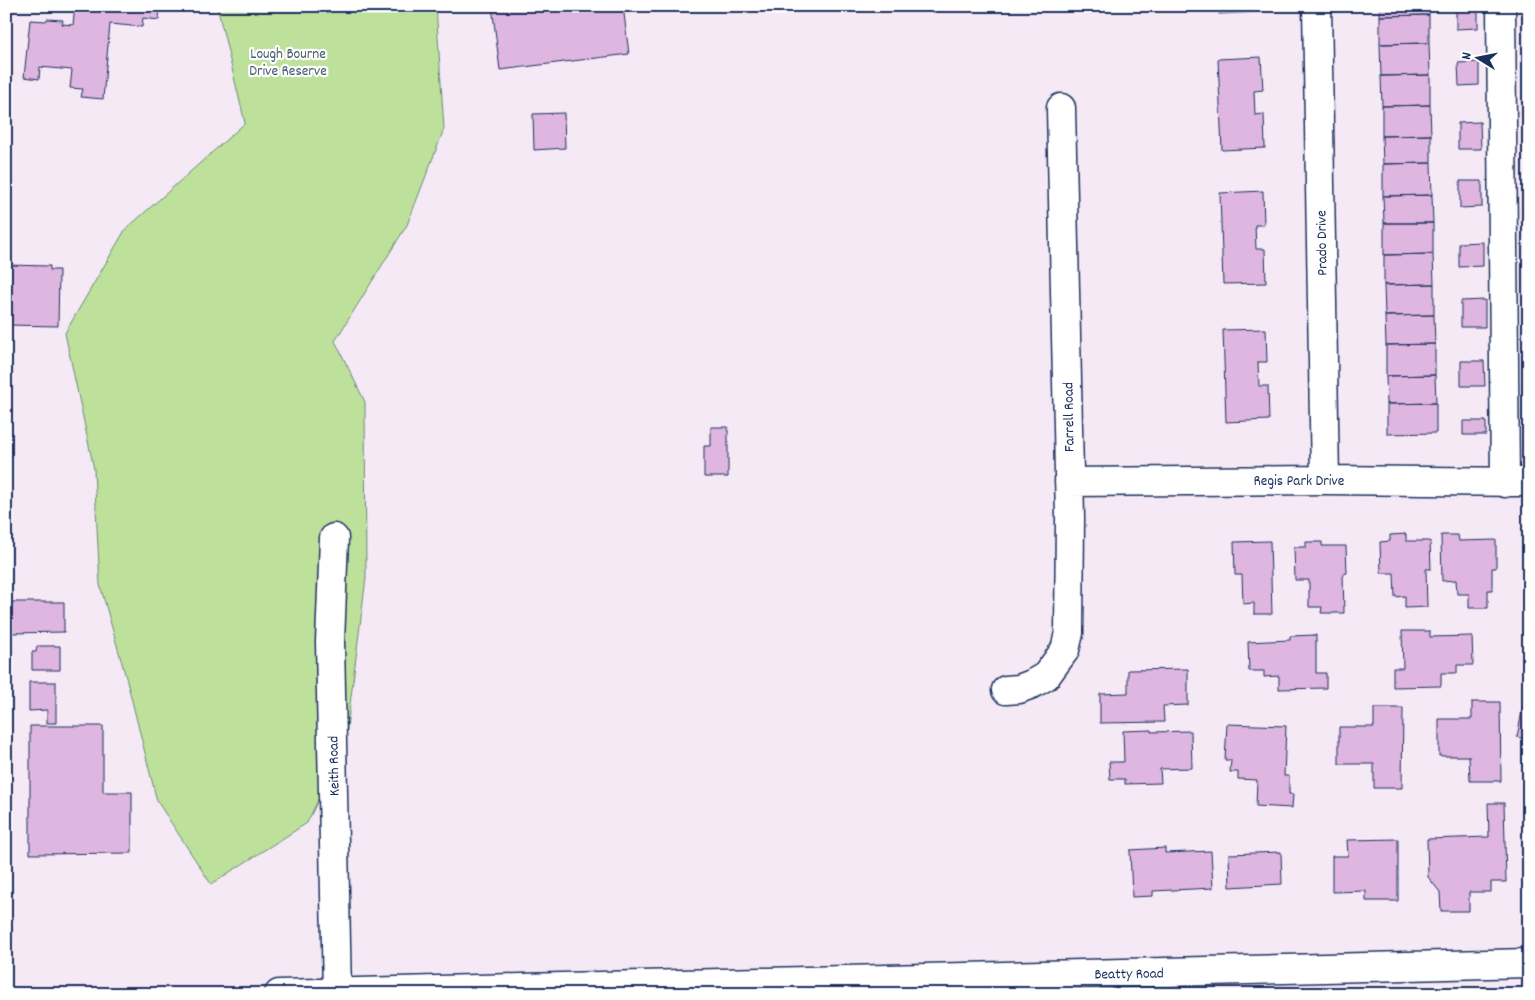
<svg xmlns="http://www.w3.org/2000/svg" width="1535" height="1000" font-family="Dekko,sans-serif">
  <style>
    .green { fill: #bde19b; stroke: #6c887c }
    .building { fill: #deb6df; stroke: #1b2f5e }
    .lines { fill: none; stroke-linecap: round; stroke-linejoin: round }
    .minor-casing { stroke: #1b2f5e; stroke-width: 31 }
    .minor { stroke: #fff; stroke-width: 28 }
    .labels { text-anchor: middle; stroke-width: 4.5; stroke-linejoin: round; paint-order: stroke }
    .park-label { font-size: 15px; fill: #445c6d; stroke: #fff }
    .street-label { font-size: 15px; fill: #1b2f5e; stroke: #fff }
  </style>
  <rect width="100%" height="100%" fill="#f5e9f5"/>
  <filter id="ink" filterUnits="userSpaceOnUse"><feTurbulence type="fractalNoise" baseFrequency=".02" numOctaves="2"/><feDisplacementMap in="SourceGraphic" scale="10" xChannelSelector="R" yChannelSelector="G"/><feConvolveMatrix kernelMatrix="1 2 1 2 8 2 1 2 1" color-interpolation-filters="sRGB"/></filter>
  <g filter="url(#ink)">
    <!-- green -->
    <path class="green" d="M217,6h219l8,123 -37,96 -72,116 30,61 1,176 -21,166 -38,79 -96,61 -54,-83 -30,-120 -27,-96 -6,-116 -29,-136 60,-103 120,-107z"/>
    <!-- building -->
    <path class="building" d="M75,6h85l-1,14 -16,-2 -1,9 -32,-3 -7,75 -22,-2 2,-8 -13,-1 2,-18 -32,-3 -1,12 -15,-2 6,-57 16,1 1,-2 16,1 -1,4 11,1z
      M492,6h131l6,48 -129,16z
      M1219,6h43v6l-43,2z
      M1380,6h49v9l-49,1z
      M1456,6h22v22l-22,1z
      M1429,15v28l-49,1v-28z
      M1429,43l1,32 -49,1 -1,-32z
      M1261,57l2,33 -9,1 1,24 9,-1 1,34 -43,2 -4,-91z
      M1479,62v23l-20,1 -1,-23z
      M1430,75v30l-48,1 -1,-30z
      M1430,105l1,30 -49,1v-30z
      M564,113l1,35 -31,2 -1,-36z
      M1480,122l1,27h-23v-26z
      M1431,135v28l-48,1 -1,-28z
      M1431,163l1,32 -49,1v-32z
      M1460,181h22v26l-22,1z
      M1263,191l1,34h-9l1,24h9l1,34 -43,1 -3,-91z
      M1432,195l1,28h-49l-1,-27z
      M1384,223h49v31l-49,1z
      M1483,242v24l-24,1v-24z
      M1433,254l1,30 -50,1v-30z
      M6,265l44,1v4h9l-1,56 -52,-1z
      M1434,284v31l-49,1 -1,-31z
      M1485,300v27h-24v-26z
      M1434,315l1,29 -49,1 -1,-29z
      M1266,329l1,33h-9l1,24h9l1,34 -43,2 -3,-92z
      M1435,344v31l-49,1v-31z
      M1461,361h23l1,25h-24z
      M1435,375l1,28 -49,1 -1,-28z
      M1436,403v30l-49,1v-30z
      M1463,421h23v14h-23z
      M711,427h17v50h-24v-31h7z
      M1406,534v7h24l1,28h-5l1,38 -22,1v-12l-10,1 -1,-24h-13l-1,-31 10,-1v-6z
      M1441,535h17l1,6 37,-1v28h-4v22h-4v18h-19v-14h-12l-1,-14 -14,1z
      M1270,541l2,73h-18v-11l-11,1 -1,-29h-7l-1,-33z
      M1306,542h16v4h24l1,27 -4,1 1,39h-23l1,-6h-13v-27h-14l-1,-33h12z
      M10,602h54v30l-53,1z
      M1402,631h28v6l42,-1 1,29h-16v8h-16v13l-48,1v-19h10z
      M1316,635v38h10v15l-47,1v-13l-15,1v-6h-15l-1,-29 42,-2v-4z
      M37,646h23v24h-28v-18h4z
      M1188,669v36l-25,1 1,16 -64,1v-29l28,-1v-23z
      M29,682h27v41h-9v-13l-18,1z
      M1472,702h28l1,79h-31l-1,-25h-30v-37h33z
      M1523,706l6,1v33l-12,-3z
      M1374,708h29l-1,80h-28v-24h-35v-37h35z
      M1227,724l59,2 -2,50h5v18h4l-1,14 -36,-2 1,-26 -19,-1v-7h-8l1,-12h-6z
      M30,726h73v66h29v61l-102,1z
      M1151,730v2l40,-1 1,37 -32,1 1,14 -36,1v-5h-15l-1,-17h15l-1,-31z
      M1488,803h16l2,79h-15v10h-22v19h-28l-1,-19 -12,-15 -1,-38 62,-2z
      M1526,817h3v57h-3z
      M1398,839v62h-32v-10l-34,1v-36h16l-1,-16z
      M1165,848v5l46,-2 2,37 -60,3v5l-21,1 -2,-47z
      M1281,852l1,32 -52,3 -1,-33z"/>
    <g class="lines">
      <defs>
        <path id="minor" d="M1317,6l8,474
          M1501,6l4,477
          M1069,482l256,-2 204,2
          M334,538l-4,104 7,352
          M1006,690l13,-1 13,-5 14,-8 19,-26 4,-17 1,-115 -9,-410
          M279,994l1250,-31"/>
      </defs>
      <!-- minor casing -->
      <use href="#minor" class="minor-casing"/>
      <!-- minor -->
      <use href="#minor" class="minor"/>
    </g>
  </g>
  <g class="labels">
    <!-- park labels -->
    <g class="park-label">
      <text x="288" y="58">Lough Bourne<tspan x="288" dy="17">Drive Reserve</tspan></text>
    </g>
    <!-- street labels -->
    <g class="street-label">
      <text transform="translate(1321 243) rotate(-91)" y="5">Prado Drive</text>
      <text transform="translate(1068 417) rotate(-91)" y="5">Farrell Road</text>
      <text x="1299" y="485">Regis Park Drive</text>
      <text transform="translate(333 766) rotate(-91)" y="5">Keith Road</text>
      <text transform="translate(1129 973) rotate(-1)" y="5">Beatty Road</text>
    </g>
  </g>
  <!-- margin -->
  <rect width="1535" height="1000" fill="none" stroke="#fff" stroke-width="25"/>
  <rect x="12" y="12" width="1510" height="975" fill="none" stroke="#1b2f5e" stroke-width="2" filter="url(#ink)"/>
  <!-- north arrow -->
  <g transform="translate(1478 58) rotate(280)" stroke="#ffffff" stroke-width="4" paint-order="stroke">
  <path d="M0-4L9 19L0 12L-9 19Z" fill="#1b2f5e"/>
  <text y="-8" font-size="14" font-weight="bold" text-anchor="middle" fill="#1b2f5e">N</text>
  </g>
</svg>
